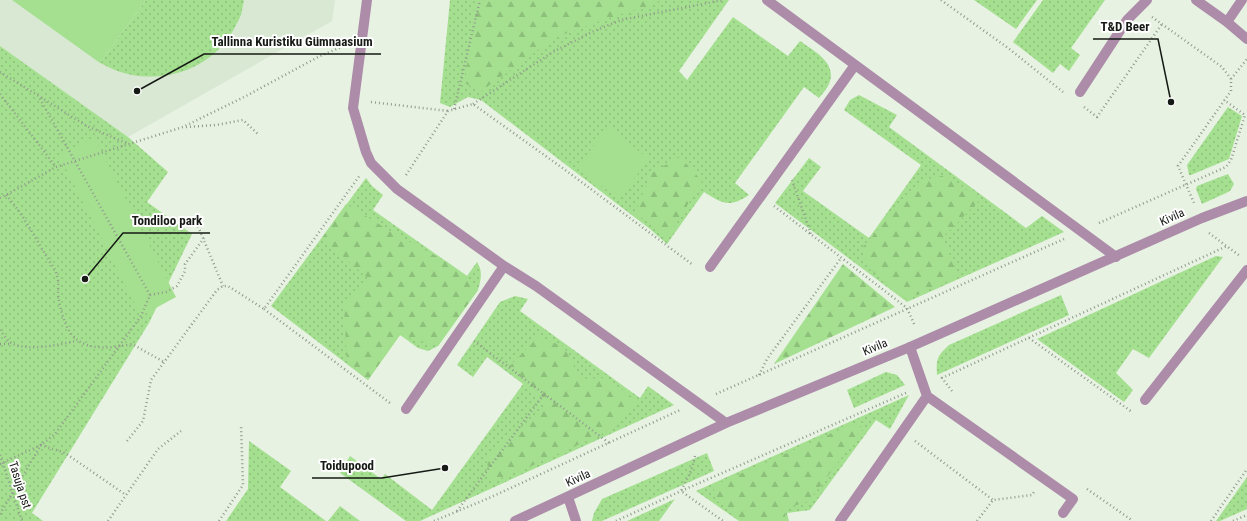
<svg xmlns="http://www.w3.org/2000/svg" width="1247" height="521" font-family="'Roboto Condensed',sans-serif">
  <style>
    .built { fill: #d8e8d3 }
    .grass { fill: url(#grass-dots) }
    .forest { fill: url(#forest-firs) }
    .pitch { fill: #a5e090 }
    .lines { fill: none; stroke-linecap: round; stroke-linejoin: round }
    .path { stroke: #91998e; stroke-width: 2.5; stroke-dasharray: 1 3; stroke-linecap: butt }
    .service { stroke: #ac8ca8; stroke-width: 10 }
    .minor { stroke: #ac8ca8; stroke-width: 10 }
    .tertiary { stroke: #ac8ca8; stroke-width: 10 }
    .labels { text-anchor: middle; stroke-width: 4; stroke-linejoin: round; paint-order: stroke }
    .street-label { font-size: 12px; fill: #161a15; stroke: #fff }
    .leader { fill: none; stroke: #161a15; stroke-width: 1.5 }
    .callout-dot { fill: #161a15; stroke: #fff; stroke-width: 1.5 }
    .callout-label { font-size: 13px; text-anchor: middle; font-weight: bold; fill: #161a15; stroke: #fff; stroke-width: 4; stroke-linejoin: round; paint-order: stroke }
  </style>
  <defs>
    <pattern id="grass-dots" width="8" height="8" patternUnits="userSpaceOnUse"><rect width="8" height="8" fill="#a5e090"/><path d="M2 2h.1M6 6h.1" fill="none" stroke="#8dc07b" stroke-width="1.8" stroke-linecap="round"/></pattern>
    <pattern id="forest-firs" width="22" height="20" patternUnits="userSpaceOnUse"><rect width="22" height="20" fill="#a5e090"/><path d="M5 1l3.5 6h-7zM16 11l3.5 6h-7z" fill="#8dc07b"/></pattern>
  </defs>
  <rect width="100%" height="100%" fill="#e7f2e3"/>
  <!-- built -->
  <path class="built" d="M0,0h335l-3,21 -204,116 -128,-91z"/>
  <!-- grass -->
  <path class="grass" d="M146,0h98c-1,5 -2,10 -3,15 -2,5 -5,9 -7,14 -21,37 -61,53 -102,46 -11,-2 -22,-7 -32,-12z
    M450,0h279l-50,71 8,9 46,-63 55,39 12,-15c14,10 38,22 29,43 -2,5 -7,10 -10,14l-15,-11 -69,96 14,12c-20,13 -26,9 -45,-3l-37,52 -17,-15 -169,-129 -13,-3 -18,10 -10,-4z
    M974,0h63l-21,29z
    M1043,0h62l-34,48 9,7 -11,16 -9,-7 -7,9 -40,-31z
    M0,46l128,91 40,35 -21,30 45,32 -43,89 -117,190 11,8h-43z
    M859,95l38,20 -8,12 137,101 16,-12 22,16 -157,70 -132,-99 34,-45 12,9 -18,24 66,47 52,-73 -77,-55 6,-10z
    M1228,107l14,9 -13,43 -38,16h-2l-2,-10z
    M1228,174l6,10 -4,7 -6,3 -22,10 -6,-15 1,-3z
    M366,178l6,8 11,9 -10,15 94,66 10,-14c6,9 4,18 1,28l-40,56 -10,5 -10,-3 -18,-13 -32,45 -97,-74z
    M1216,256l7,1 -74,101 -16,-9 -17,24 17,17 -9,12 -87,-63z
    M1061,295l8,20 -132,60c-1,-16 0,-19 12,-30z
    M515,296l13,3 -8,12 120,87 8,-12 26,19 -254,116h-14l-66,-48 10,-17 31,23 4,-5 47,36 91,-126 -36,-27 -14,20 -16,-12 43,-63z
    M886,372l11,3 8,10 -51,23 -7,-18z
    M909,395l-19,34 -14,-9 -66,90 -23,3 2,8h-50l-43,-30z
    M249,441l42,30 -11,16 46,34h-100l22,-32z
    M707,453l7,18 -112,50h-10l2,-8 8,-14z
    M1247,477v32l-27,12h-4z
    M675,499l-16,22h-32z
    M340,506l20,15h-32z"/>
  <!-- forest -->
  <path class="forest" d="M475,0h184l-2,4 -39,11 -62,22 -76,55 -15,-9z
    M680,157l22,24 -34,56 -33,-24 16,-40z
    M946,175l34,25 -38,38 17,38 -52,23 -40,-32 -4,-20 57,-66z
    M346,204l51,31 50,27 20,14 11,14 -40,56 -38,-11 -32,45 -21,-16 -3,-58 26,-26 -48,-42z
    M843,264l52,43 -121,57z
    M538,337l25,9 19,33 25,-1 30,23 -22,27 -86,39 -38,15 -5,-24 60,-52 -36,-40z
    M857,422l6,7 -54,72 -25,8 2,12h-41l-28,-20 -4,-15z"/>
  <!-- pitch -->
  <path class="pitch" d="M12,0h134l-46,63z
    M608,127l41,32 -30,40 -42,-31z
    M94,137l82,160 -35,19 -82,-161z"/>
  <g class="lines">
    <!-- path -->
    <path class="path" d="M941,0l67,48 55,44
      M1152,17l70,50 9,12v12l-53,75 16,37
      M0,72l87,54 41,18
      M1231,79l16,-20
      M0,94l56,73
      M371,102l77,9
      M473,104l80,-52 39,-20 29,-12 102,-20
      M1084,107l13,10 65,-93
      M454,109l26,-109
      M186,127l30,-2 27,-5 16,15
      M406,175l42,-64 25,-7 95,68 125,93
      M792,180l19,54
      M6,195c17,19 28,41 41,62 3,6 9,12 10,19 2,6 1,12 1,18 7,50 26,60 74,50l32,18
      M0,198l6,-3 50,-28 127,-40 63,-31 74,-40 24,-10
      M774,206l133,102 8,18
      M195,219l28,67
      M1099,223l127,-56 5,-7 14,-45 -21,-15
      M1209,233l31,23
      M150,295l16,-3 11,-6 8,-15v-7l19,-26
      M264,309l126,94
      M0,330c3,4 8,12 13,14 18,7 45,1 63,-3
      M1029,338l103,74
      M474,341l135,102
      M0,344h11
      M759,375l8,-16 74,-101
      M952,391l-10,-13 285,-132
      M716,394l348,-155
      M127,441l16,-20 8,-41 66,-90 6,-4h5l36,23 96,-134
      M915,441l78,59
      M0,455l22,66
      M695,456l-4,15 -10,20 42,30
      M0,464l41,-19 14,-11 86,-118 9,-21 -111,-198
      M1087,489l46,32
      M457,511l87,-117
      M0,514l41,-69 24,8 61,42
      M108,521l50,-72 23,-18
      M219,521l24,-36 -2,-60
      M434,521l55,-23 191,-88
      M616,521l65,-30 227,-99
      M977,521l16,-21 39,-5 2,-3
      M1211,521l36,-52
      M1233,521l14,-6"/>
    <!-- service -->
    <path class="service" d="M910,347l17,49
      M568,497l8,24
      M840,521l87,-125 146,103 -10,14"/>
    <!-- minor -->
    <path class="minor" d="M367,0l-14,108 13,44 5,11 26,26 107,77 32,20 190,137
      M767,0l349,257
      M1080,92l47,-72 20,-20
      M710,267l145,-202
      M1145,400l102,-130
      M406,409l98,-143
      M515,521l211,-98 184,-76 292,-129 45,-17"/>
    <!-- tertiary -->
    <path class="tertiary" d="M1196,0l31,22 20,17
      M1227,22l15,-22"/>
  </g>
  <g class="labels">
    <!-- street labels -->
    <g class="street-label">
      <text transform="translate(1172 217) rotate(-24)" y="4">Kivila</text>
      <text transform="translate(875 347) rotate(-23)" y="4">Kivila</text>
      <text transform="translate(578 478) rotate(-25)" y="4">Kivila</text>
      <text transform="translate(20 485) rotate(72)" y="4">Tasuja pst</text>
    </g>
  </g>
  <!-- callouts -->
  <path class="leader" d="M1171 102L1158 39H1093M137 91L204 54H381M85 279L123 233H210M445 468L382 478H312"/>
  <g class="callout-dot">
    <circle cx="1171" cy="102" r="4"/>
    <circle cx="137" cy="91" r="4"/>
    <circle cx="85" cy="279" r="4"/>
    <circle cx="445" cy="468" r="4"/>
  </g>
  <g class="callout-label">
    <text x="1125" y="31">T&amp;D Beer</text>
    <text x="292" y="46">Tallinna Kuristiku Gümnaasium</text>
    <text x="167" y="225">Tondiloo park</text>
    <text x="347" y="470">Toidupood</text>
  </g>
</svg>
